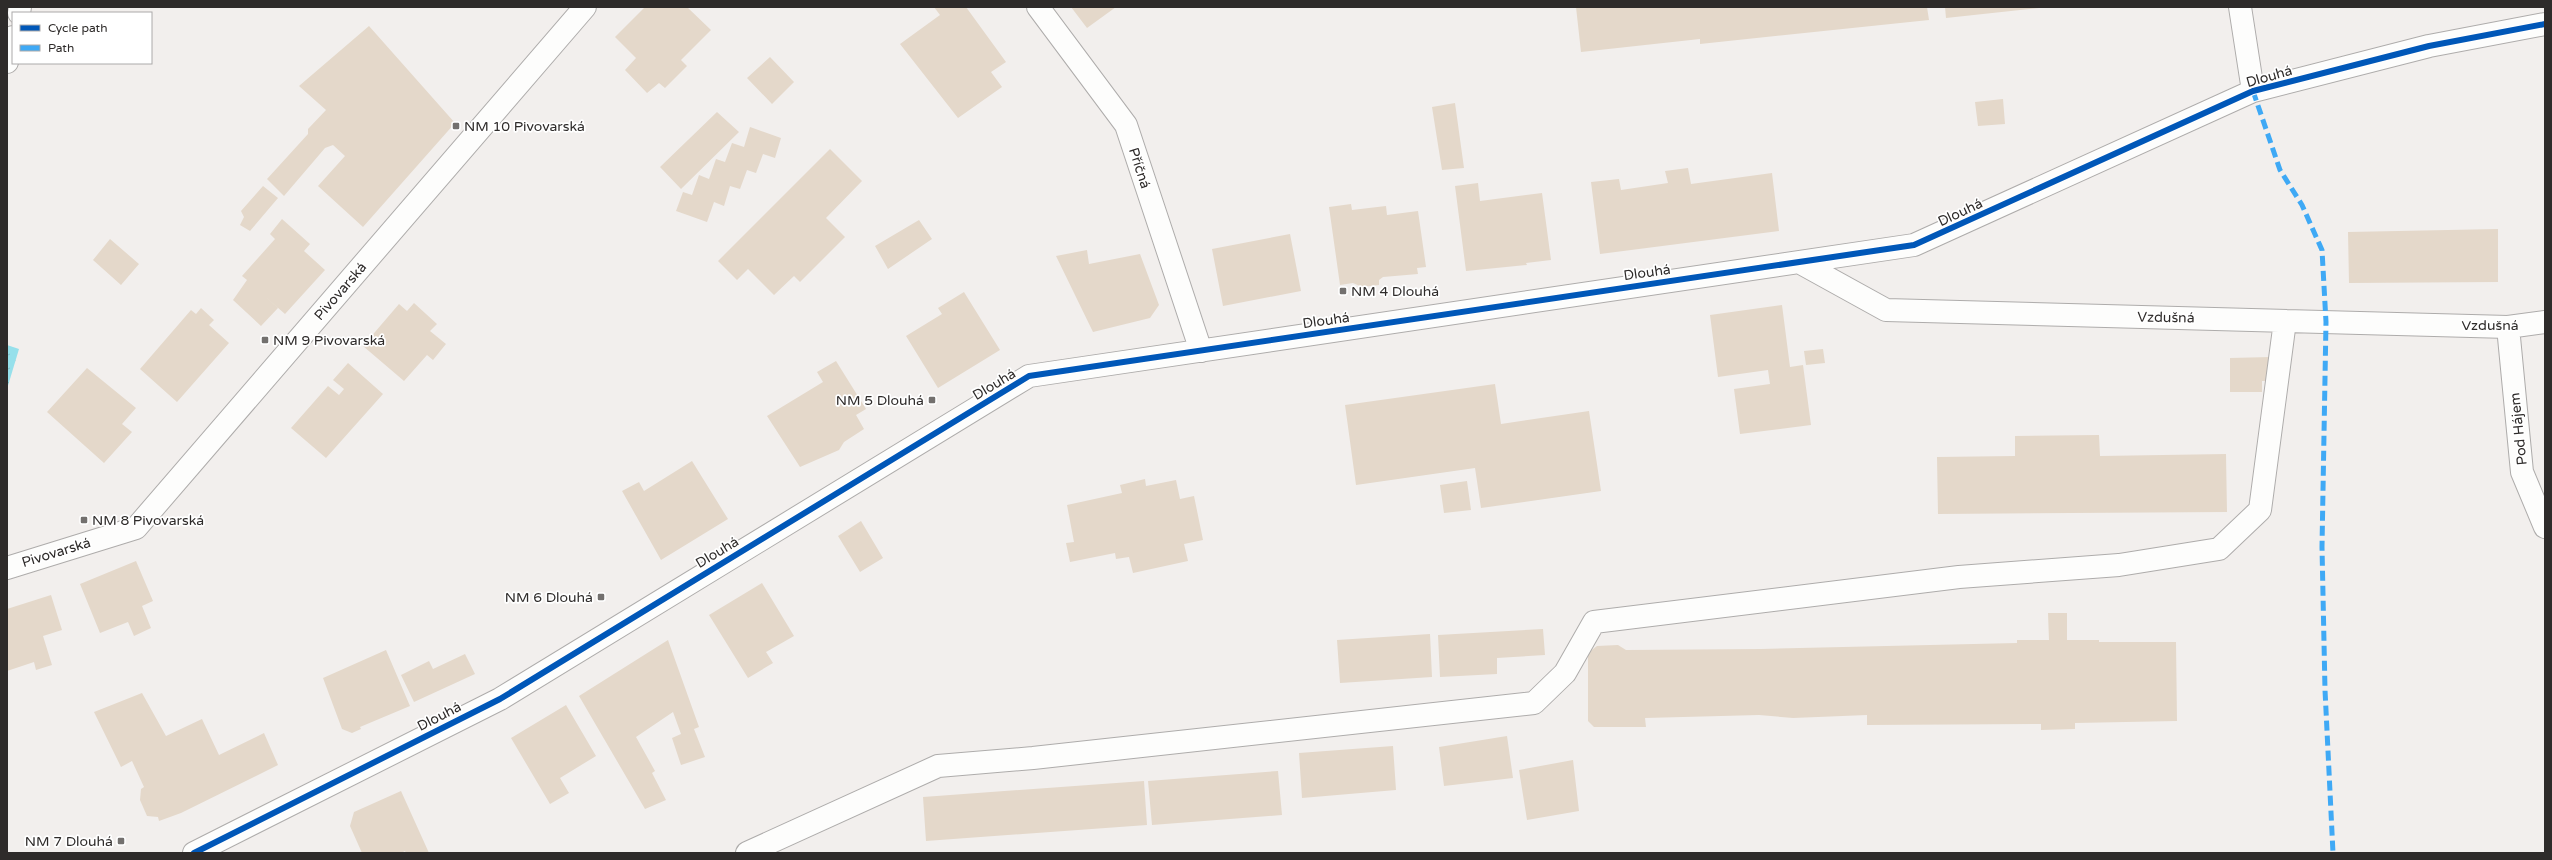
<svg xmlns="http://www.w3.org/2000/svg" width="2552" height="860" font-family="'Varela Round',sans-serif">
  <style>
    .water { fill: url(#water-ripples) }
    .building { fill: #e4d8ca }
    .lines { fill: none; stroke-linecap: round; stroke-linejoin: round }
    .minor-casing { stroke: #aeacab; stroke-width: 24 }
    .minor { stroke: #fdfdfc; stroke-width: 22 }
    .quiet { stroke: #3fa9f5; stroke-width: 5; stroke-dasharray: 10 5; stroke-linecap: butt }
    .cycleway-casing { stroke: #fff; stroke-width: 8 }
    .cycleway { stroke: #0057b8; stroke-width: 6 }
    .poi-dot { fill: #73706e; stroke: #fff; stroke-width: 1.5 }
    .labels { text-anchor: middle; stroke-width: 3.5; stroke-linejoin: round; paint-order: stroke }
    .street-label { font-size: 14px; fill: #2e2b2a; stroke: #fff }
    .poi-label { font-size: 14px; fill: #2e2b2a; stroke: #fff; text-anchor: start }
  </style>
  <defs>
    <pattern id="water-ripples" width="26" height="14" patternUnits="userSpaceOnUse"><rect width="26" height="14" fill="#96e0eb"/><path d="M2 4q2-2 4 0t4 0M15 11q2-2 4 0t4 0" fill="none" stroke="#82c0ca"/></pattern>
  </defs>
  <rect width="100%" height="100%" fill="#f2efed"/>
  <!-- water -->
  <path class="water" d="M7,345l12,4 -12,40z"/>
  <!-- building -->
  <path class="building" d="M645,7h42l24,23 -30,30 6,6 -22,22 -6,-5 -12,10 -22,-23 11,-12 -21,-21z
    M934,7h32l40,55 -15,10 11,15 -44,31 -58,-74 40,-29z
    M1071,7h45l-29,21z
    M1576,7h351l2,13 -229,24v-5l-119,13z
    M1945,7h94v1l-93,10z
    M369,26l86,97 -92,104 -45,-41 27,-30 -12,-11 -8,3 -41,48 -17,-17 41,-45v-5l18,-19 -27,-24z
    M770,57l24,25 -22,22 -25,-26z
    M2003,99l2,25 -27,2 -3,-24z
    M1455,103l9,65 -22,2 -10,-63z
    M717,112l22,20 -58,57 -21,-22z
    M750,127l31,11 -6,20 -12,-4 -7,19 -9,-3 -7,19 -10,-3 -6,20 -10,-4 -7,20 -31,-11 7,-19 9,3 7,-20 10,4 7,-20 9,3 7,-19 12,4z
    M830,149l32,32 -36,37 19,19 -45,45 -6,-6 -20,19 -26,-26 -11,11 -19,-19z
    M1688,168l3,16 81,-11 7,58 -179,23 -9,-72 28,-3 2,11 47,-7 -3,-12z
    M1478,183l2,18 62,-8 9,67 -25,3 1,2 -61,6 -11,-85z
    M263,186l15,12 -28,33 -10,-6 4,-8 -3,-6z
    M1351,204l1,6 34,-4 1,9 31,-4 8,56 -9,1 1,6 -35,3 -4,3v5l-17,2 -9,-4 -13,2 -11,-78z
    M282,219l28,25 -6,7 21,19 -40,44 -24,-21 17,15 -17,18 -28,-26 14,-20 -5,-4 33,-37 -5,-5z
    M919,220l13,19 -44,30 -13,-23z
    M2498,229v53l-149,1 -1,-51z
    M1290,234l11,57 -78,15 -11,-57z
    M110,239l29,25 -18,21 -28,-25z
    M1087,250l2,14 51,-10 19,51 -9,13 -57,14 -37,-76z
    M964,292l36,58 -62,38 -32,-52 36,-22 -4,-6z
    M414,303l23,21 -7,7 16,13 -13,16 -6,-5 -23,26 -41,-35 36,-42 8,7z
    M1782,305l8,62 13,-2 8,60 -71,9 -6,-45 36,-5 -2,-14 -50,7 -8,-62z
    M201,308l13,12 -5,5 20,18 -52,59 -37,-33 51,-59 5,4z
    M1823,349l2,14 -19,2 -2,-14z
    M2271,357v24h-9v11h-32v-34z
    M836,361l30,48 -10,6 8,14 -20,13 -5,8 -39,17 -33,-51 56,-34 -6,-10z
    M348,363l35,31 -57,64 -35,-30 37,-42 11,9 5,-6 -11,-9z
    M87,368l49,40 -14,16 10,8 -28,31 -57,-51z
    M1495,384l6,40 88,-13 12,80 -120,17 -6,-40 -119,17 -11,-80z
    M2099,435l1,21 126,-2 1,58 -289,2 -1,-57 78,-1v-20z
    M692,461l36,58 -67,41 -39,-69 17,-9 5,9z
    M1145,479l1,7 30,-6 4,19 14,-3 9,44 -19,4 4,17 -55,12 -4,-16 -13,2 -1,-6 -45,9 -4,-19 8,-1 -7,-37 55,-12 -2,-8z
    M1467,481l4,29 -27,3 -4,-28z
    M861,521l22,37 -23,14 -22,-36z
    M136,561l17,40 -11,5 9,22 -17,8 -6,-14 -28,11 -20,-49z
    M762,583l32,53 -28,16 7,11 -25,15 -39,-63z
    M51,595l11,35 -19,6 9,29 -16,5 -2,-8 -27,9v-62z
    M2048,613h19v27h32v2h77l1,79 -102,2v6l-34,1v-6l-174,1v-10l-74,3 -34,-3 -114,3 1,9h-52l-6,-6v-68l9,-7 21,-1 8,5 135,-1 256,-6v-3h32z
    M1543,629l2,26 -48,3v16l-57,3 -2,-42z
    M1430,634l2,43 -92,6 -3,-43z
    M668,640l31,87 -5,2 11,28 -24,8 -9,-27 9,-4 -8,-22 -37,25 19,34 -3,2 14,27 -21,9 -66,-113z
    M386,650l24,56 -50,21 1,2 -9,4 -10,-4 -19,-51z
    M465,654l10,20 -61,28 -13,-27 28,-14 4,8z
    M142,693l24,43 36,-17 17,36 45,-22 14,32 -97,48 -22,8 -1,-4 -11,-1 -7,-16 1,-11 3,-2 -12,-26 -11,6 -27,-55z
    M566,705l30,51 -36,22 9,15 -19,11 -39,-66z
    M1507,736l6,42 -69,8 -5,-39z
    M1393,746l3,44 -94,8 -3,-45z
    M1573,760l6,51 -52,9 -8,-50z
    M1278,771l4,44 -130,10 -4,-44z
    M1144,781l3,44 -221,16 -3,-44z
    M401,791l28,62h-23l-1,-2 -4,2h-39l-12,-27 4,-14z"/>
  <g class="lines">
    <defs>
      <path id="minor" d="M1038,7l88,118 75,226
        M2240,7l13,84
        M19,13l1,-6
        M7,62l6,-25
        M1799,262l87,48 622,17 37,-5
        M2508,327l14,145 23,55
        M7,568l129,-40 449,-521
        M194,853l306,-154 529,-323 885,-131 339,-154 176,-45 116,-22
        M747,853l191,-87 95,-8 501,-55 31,-30 29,-51 365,-45 160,-12 100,-16 41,-39 25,-189"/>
    </defs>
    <!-- minor casing -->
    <use href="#minor" class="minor-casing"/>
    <!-- minor -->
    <use href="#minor" class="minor"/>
    <!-- quiet -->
    <path class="quiet" d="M2253,91l27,79 22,35 20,45 4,72 -4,225 3,143 8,163"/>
    <defs>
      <path id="cycleway" d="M194,853l306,-154 529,-323 885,-131 339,-154 176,-45 116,-22"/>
    </defs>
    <!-- cycleway casing -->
    <use href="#cycleway" class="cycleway-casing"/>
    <!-- cycleway -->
    <use href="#cycleway" class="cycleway"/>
  </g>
  <!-- markers -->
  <g class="poi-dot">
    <rect x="452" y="122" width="8" height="8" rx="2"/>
    <rect x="1339" y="287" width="8" height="8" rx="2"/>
    <rect x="261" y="336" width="8" height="8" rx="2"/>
    <rect x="928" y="396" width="8" height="8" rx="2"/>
    <rect x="80" y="516" width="8" height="8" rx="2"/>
    <rect x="597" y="593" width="8" height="8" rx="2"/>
    <rect x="117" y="837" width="8" height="8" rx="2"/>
  </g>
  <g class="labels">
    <!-- street labels -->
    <g class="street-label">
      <text transform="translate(2269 76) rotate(-16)" y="5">Dlouhá</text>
      <text transform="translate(1140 168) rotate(72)" y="5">Příčná</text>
      <text transform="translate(1960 212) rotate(-25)" y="5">Dlouhá</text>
      <text transform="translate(1647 272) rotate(-8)" y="5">Dlouhá</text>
      <text transform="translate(340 291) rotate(-49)" y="5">Pivovarská</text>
      <text transform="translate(2166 317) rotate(1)" y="5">Vzdušná</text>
      <text transform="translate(1326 320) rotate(-8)" y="5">Dlouhá</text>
      <text x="2490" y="330">Vzdušná</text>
      <text transform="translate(994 384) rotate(-31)" y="5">Dlouhá</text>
      <text transform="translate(2518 429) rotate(-96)" y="5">Pod Hájem</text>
      <text transform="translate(56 552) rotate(-17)" y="5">Pivovarská</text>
      <text transform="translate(717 552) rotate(-31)" y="5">Dlouhá</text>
      <text transform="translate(439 716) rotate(-27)" y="5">Dlouhá</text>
    </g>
    <!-- poi labels -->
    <g class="poi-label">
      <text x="464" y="131">NM 10 Pivovarská</text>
      <text x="1351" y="296">NM 4 Dlouhá</text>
      <text x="273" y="345">NM 9 Pivovarská</text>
      <text x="924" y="405" text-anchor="end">NM 5 Dlouhá</text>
      <text x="92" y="525">NM 8 Pivovarská</text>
      <text x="593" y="602" text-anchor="end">NM 6 Dlouhá</text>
      <text x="113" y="846" text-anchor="end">NM 7 Dlouhá</text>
    </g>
  </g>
  <!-- border -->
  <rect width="2552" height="860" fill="none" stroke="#2e2b2a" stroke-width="16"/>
  <!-- legend -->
  <rect x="12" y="12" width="140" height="52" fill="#ffffff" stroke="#abaaaa"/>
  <rect x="20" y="25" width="20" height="6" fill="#0057b8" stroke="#abaaaa"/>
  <text x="48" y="32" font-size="12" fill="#2e2b2a">Cycle path</text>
  <rect x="20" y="45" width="20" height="6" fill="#3fa9f5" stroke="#abaaaa"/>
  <text x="48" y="52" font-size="12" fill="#2e2b2a">Path</text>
</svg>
